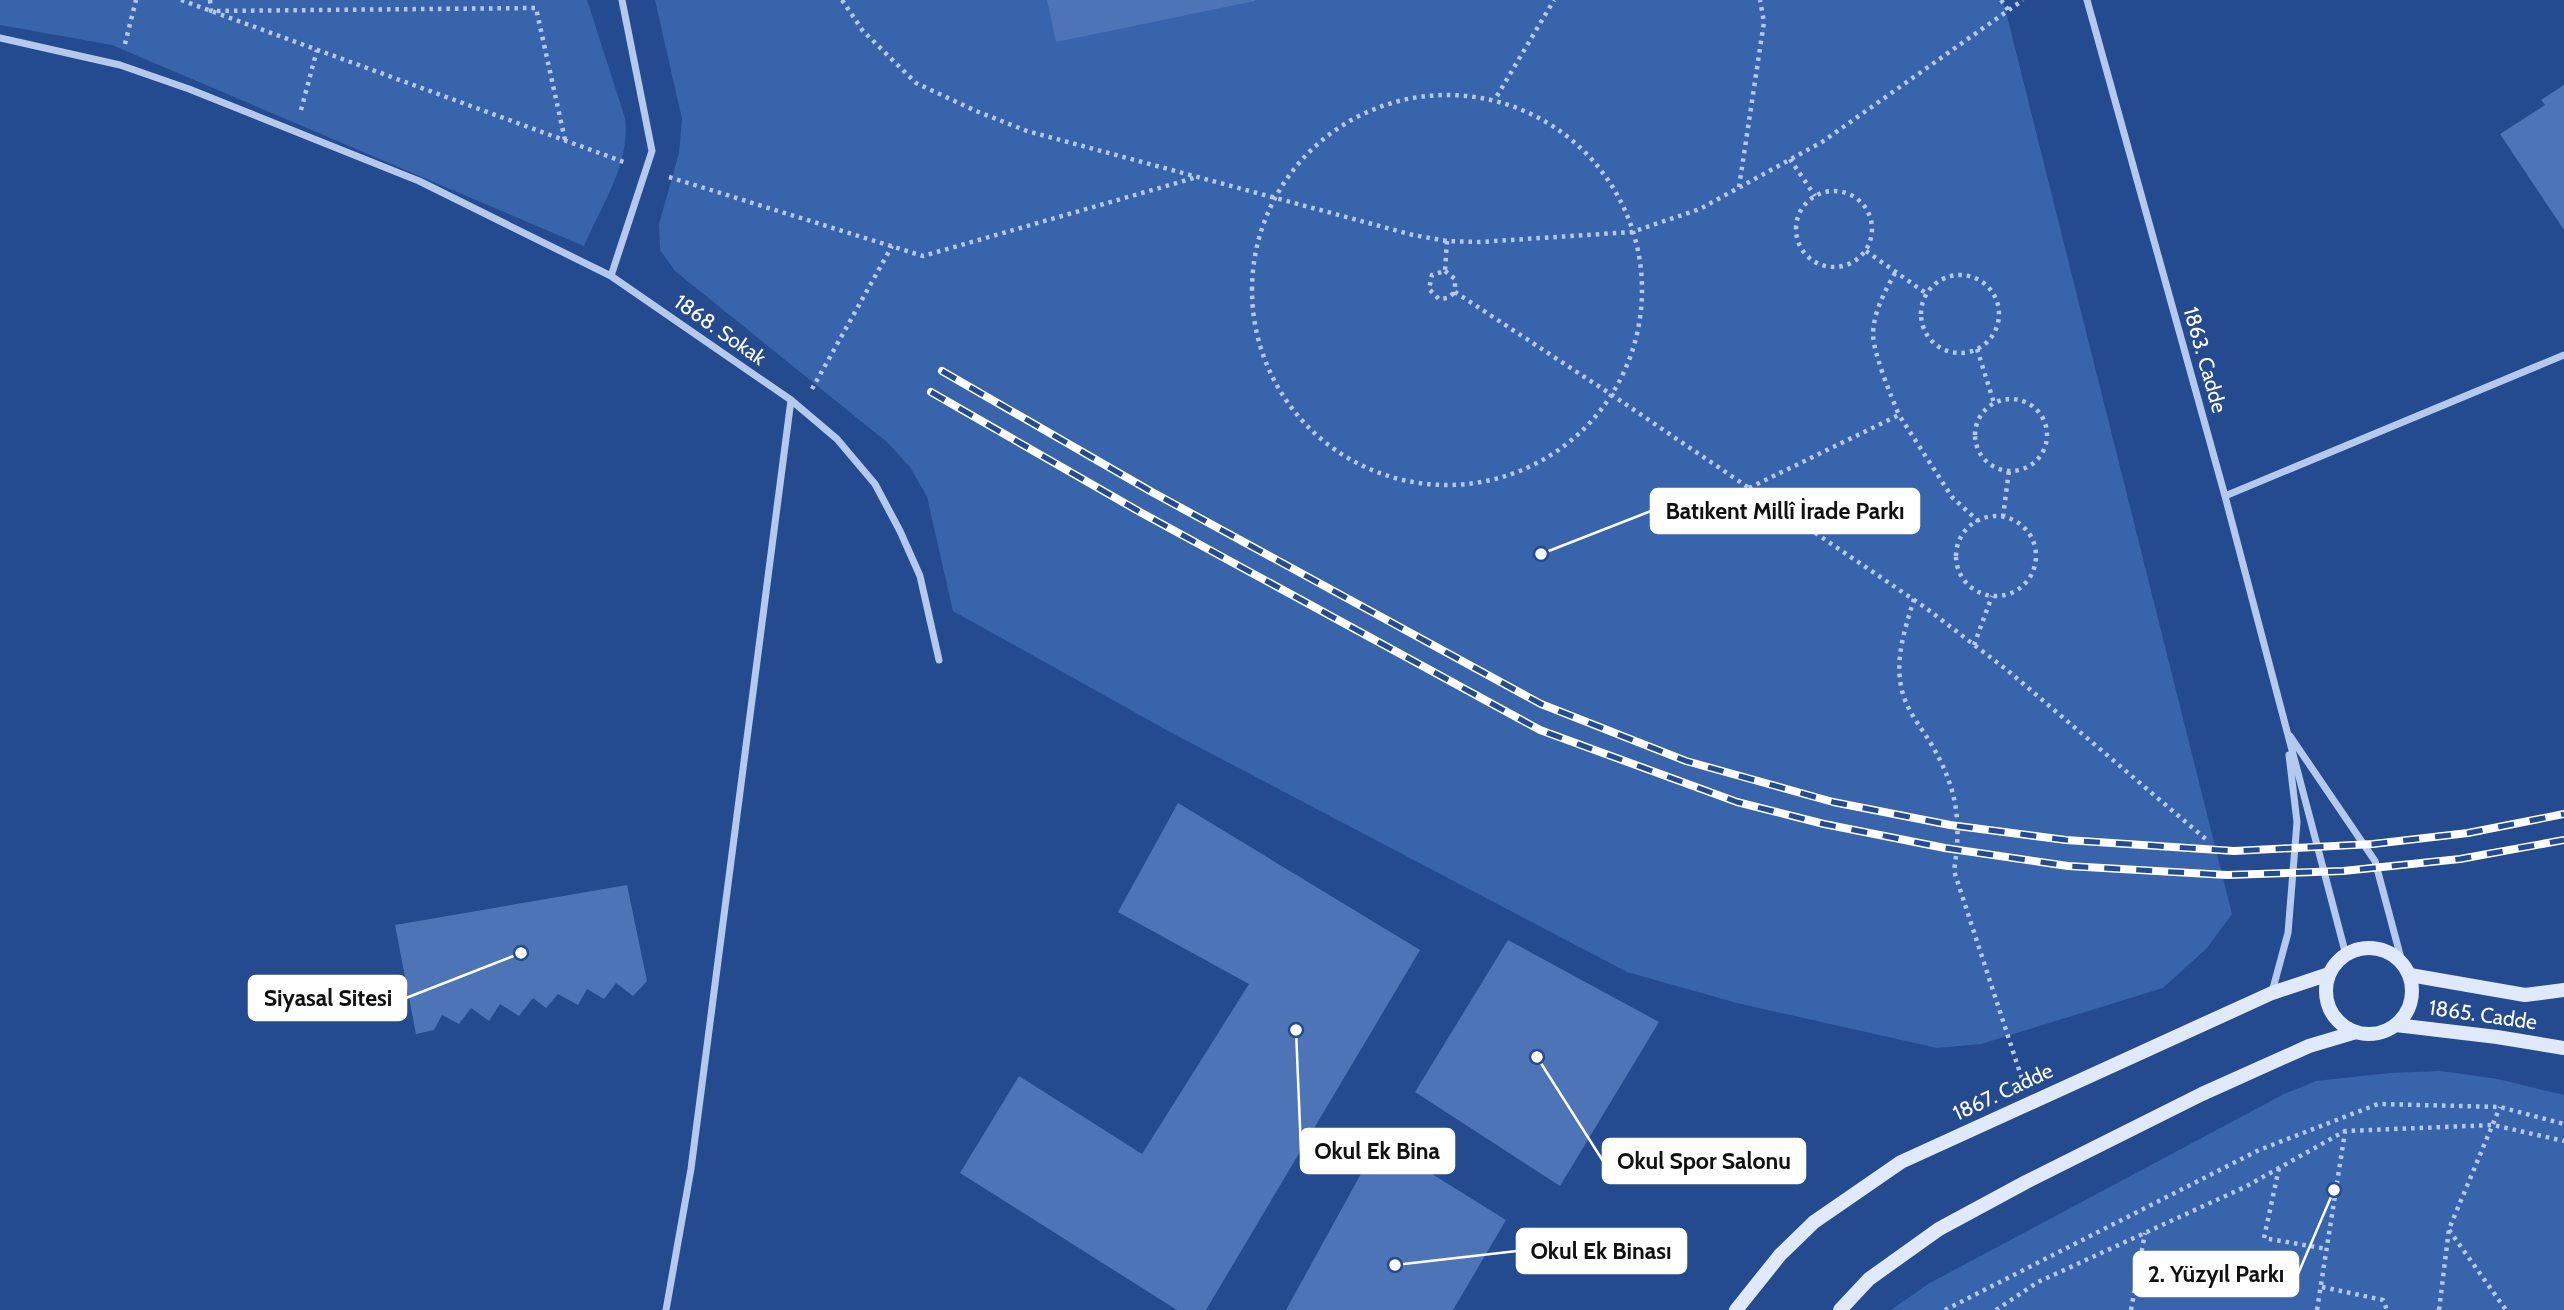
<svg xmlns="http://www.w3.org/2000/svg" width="2564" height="1310" font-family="Cabin,sans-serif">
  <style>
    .green { fill: #3864ac }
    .building { fill: #4c74b6 }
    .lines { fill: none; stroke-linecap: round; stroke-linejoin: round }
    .path { stroke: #b4c9ec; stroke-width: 4.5; stroke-dasharray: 3.5 5; stroke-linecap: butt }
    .street { stroke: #b4c9ec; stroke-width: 7 }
    .secondary { stroke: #dfe9f9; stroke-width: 14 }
    .rail-casing { stroke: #fff; stroke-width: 8 }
    .rail { stroke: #244b8f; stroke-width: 5; stroke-dasharray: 16; stroke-linecap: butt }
    .labels { text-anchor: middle; stroke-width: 5; stroke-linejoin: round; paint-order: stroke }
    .street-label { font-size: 21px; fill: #fff; stroke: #244b8f }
    .leader { fill: none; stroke: #fff; stroke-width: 2.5 }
    .callout-dot { fill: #fff; stroke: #244b8f; stroke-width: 2.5 }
    .callout { fill: #fff; stroke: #fff; stroke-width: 2.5 }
    .callout-label { font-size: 23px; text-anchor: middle; font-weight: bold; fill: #111 }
  </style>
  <rect width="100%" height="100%" fill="#244b8f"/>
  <!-- green -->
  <path class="green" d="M0,0h587l38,118c6,45 -24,88 -41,128l-472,-201 -112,-20z
    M655,0h1348l229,914 -25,34 -44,40 -182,56 -44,4 -200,-45 -110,-31 -455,-239 -219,-122 -26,-114 -17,-30 -22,-24 -213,-172 -15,-21 -1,-26 20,-71 3,-34z
    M2441,1071l57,8 66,16v215h-673l37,-26 356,-190 32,-13 73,-8z"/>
  <!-- building -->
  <path class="building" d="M1047,0h208v1l-199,41z
    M2564,85v145l-64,-96 45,-29 -4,-5z
    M1178,803l242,147 -214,360h-29l-217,-137 59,-97 123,78 107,-170 -131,-72z
    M627,885l20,96 -14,15 -17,-13 -12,16 -17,-10 -9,16 -20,-11 -12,14 -13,-10 -14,18 -19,-12 -11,17 -18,-13 -12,16 -17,-9 -8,15 -18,4 -21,-109z
    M1508,940l151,82 -99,164 -145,-94z
    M1379,1141l127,79 -53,90h-167z"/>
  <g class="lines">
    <!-- path -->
    <path class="path" d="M181,0l443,162
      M210,0l1,11 325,-3 29,132
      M842,0l21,31 53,52 60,28 51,20 386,104 34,6 33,1 152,-10 68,-23 122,-67 201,-142
      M2001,0l8,11
      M125,44l11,-44
      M1252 290a195 195 0 1 1 390 0a195 195 0 1 1-390 0Z
      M1497,96l57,-96
      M301,110l16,-60
      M1790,159l25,37
      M669,177l254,79 271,-78
      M1739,187l25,-165 -4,-22
      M1796 229a38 38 0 1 1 76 0a38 38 0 1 1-76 0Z
      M1447,241l-2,30 -13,4 -3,14 10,10 9,-1 7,-6
      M1866,251l61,43
      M1445,271l10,8v13l157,103 314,213 81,62 200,170
      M1895,273c-10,18 -22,40 -22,62 1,20 18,61 26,80
      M1921 314a39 39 0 1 1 78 0a39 39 0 1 1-78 0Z
      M1977,349l17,54
      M812,389l80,-143
      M1975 435a36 36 0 1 1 72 0a36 36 0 1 1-72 0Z
      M1749,488l150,-73 53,82 26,24
      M1956 556a40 40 0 1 1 80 0a40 40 0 1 1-80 0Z
      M2003,517l6,-47
      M1914,599c-10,33 -22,67 -9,101 5,14 17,29 25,42 27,45 32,78 24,129l68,208
      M1974,645l18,-49
      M2279,1168l-15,70 63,11
      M2449,1230l57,80
      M2322,1287l61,13 4,10
      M1945,1310l314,-160 119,-46 122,3 64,17
      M1996,1310l42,-28 207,-95 100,-56 148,-6 71,16
      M2131,1310l14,-77
      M2317,1310l28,-178
      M2439,1310l10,-81 51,-122"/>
    <!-- street -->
    <path class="street" d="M622,0l30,151 -41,125 180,124 46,39 38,45 25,47 20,45 19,84
      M2087,0l138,496 121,459
      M0,38l120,27 69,24 230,92 192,95
      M2225,496l339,-141
      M2290,736l85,125 27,101
      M2272,992l16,-59 9,-111 -8,-67
      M666,1310l25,-141 100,-769"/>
    <!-- secondary -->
    <path class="secondary" d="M2326 991a43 43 0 1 1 86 0a43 43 0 1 1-86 0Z
      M2410,975l115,20 39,-5
      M2396,1025l101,12 67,11
      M1736,1310l44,-55 34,-33 87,-60 371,-169 57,-19
      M1840,1310l29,-31 70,-50 87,-47 176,-88 107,-48 47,-14"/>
    <defs>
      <path id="rail" d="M942,371l210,121 389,212 145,57 147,41 117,23 116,15 168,11 139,-7 95,-11 96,-19
        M931,392l209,120 400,218 197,72 87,22 121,24 123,18 159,9 116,-4 117,-12 104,-19"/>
    </defs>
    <!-- rail casing -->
    <use href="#rail" class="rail-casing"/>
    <!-- rail -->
    <use href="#rail" class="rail"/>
  </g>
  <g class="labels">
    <!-- street labels -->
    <g class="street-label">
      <text transform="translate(720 330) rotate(35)" y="7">1868. Sokak</text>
      <text transform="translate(2205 360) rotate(74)" y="7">1863. Cadde</text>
      <text transform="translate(2483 1015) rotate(8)" y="7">1865. Cadde</text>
      <text transform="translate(2003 1092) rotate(-25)" y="7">1867. Cadde</text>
    </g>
  </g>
  <!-- callouts -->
  <path class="leader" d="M1541 554L1651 511M521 953L406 998M1296 1030L1301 1151M1537 1057L1603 1161M1395 1265L1517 1251M2334 1190L2298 1274"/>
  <g class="callout-dot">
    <circle cx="1541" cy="554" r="7"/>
    <circle cx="521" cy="953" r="7"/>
    <circle cx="1296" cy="1030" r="7"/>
    <circle cx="1537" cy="1057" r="7"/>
    <circle cx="1395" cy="1265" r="7"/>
    <circle cx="2334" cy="1190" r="7"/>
  </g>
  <g class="callout">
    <rect x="1651" y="489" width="268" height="44" rx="7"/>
    <rect x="249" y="976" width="157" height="44" rx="7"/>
    <rect x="1301" y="1129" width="153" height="44" rx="7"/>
    <rect x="1603" y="1139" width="202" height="44" rx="7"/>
    <rect x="1517" y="1229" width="169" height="44" rx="7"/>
    <rect x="2134" y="1252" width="164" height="44" rx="7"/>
  </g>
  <g class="callout-label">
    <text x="1785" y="519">Batıkent Millî İrade Parkı</text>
    <text x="328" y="1006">Siyasal Sitesi</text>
    <text x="1377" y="1159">Okul Ek Bina</text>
    <text x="1704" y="1169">Okul Spor Salonu</text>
    <text x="1601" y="1259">Okul Ek Binası</text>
    <text x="2216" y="1282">2. Yüzyıl Parkı</text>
  </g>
</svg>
